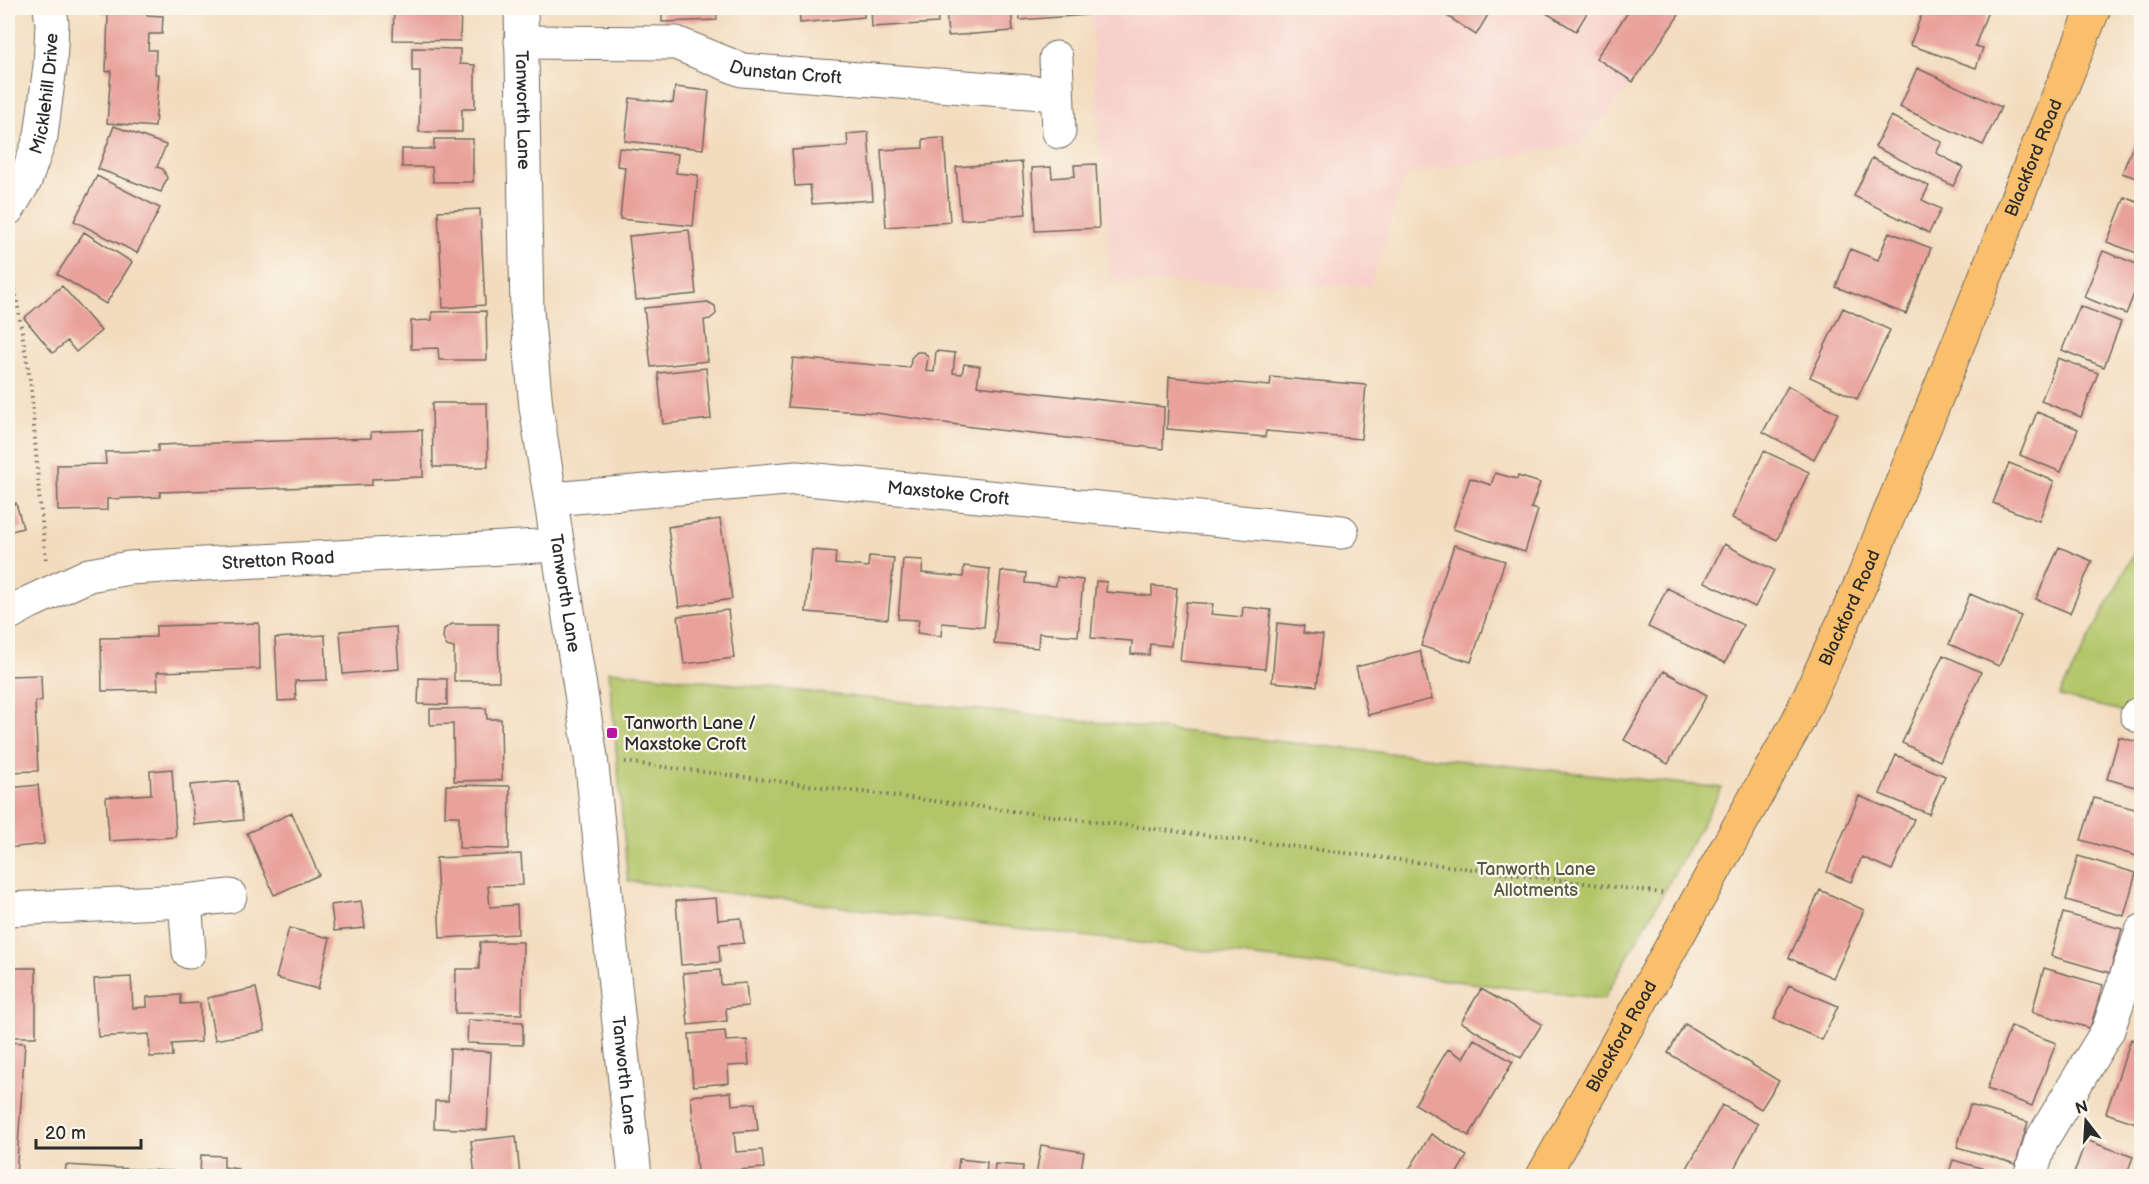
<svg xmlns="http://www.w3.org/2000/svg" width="2149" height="1184" font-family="'Balsamiq Sans',sans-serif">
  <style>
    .built { fill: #f7d0cb }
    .green { fill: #b2c568; stroke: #6e784a; stroke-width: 1.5 }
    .building { fill: #e9a29b }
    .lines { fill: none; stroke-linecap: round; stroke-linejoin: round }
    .minor-casing { stroke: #71695e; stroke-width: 35 }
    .major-casing { stroke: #71695e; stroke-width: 35 }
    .path { stroke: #71695e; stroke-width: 4; stroke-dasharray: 1.5 4.5; stroke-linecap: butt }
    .minor { stroke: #fff; stroke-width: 33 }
    .major { stroke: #f9bf6d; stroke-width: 33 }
    .poi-dot { fill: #b5179e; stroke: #fbf7ec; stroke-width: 2 }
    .labels { text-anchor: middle; stroke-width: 4.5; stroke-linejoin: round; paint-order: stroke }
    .street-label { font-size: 18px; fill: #2b2b2b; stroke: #fbf7ec }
    .poi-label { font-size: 18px; fill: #2b2b2b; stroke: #fbf7ec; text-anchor: start }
    .park-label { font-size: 18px; fill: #54593d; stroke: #fbf7ec }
  </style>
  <rect width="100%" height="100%" fill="#fbf7ec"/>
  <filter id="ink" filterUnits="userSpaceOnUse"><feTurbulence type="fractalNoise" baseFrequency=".0167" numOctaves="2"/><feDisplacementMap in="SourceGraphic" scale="12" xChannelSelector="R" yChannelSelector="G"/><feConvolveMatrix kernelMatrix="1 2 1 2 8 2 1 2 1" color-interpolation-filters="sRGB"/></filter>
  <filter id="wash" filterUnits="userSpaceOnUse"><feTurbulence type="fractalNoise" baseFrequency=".008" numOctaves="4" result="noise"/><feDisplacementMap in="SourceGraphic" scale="24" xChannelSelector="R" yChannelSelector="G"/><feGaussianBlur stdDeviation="1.35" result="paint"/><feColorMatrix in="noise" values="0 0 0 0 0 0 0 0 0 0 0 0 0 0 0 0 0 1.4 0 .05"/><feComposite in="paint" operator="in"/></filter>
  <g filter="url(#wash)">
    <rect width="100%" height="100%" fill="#f3dcbe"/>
    <!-- built -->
    <path class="built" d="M1090,8h595l-52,74 -52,62 -175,30 -36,112 -259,-4z"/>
    <!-- green -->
    <path class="green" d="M2141,540v176l-82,-20z
      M609,671l1113,117 -118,211 -976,-118z"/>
    <g id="blocks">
      <!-- building -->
      <path class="building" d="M103,8h45l-1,7 16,1 -1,18h-13l-1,16h8l-1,24h4l-4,53 -48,-4 4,-52 -5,1 2,-58h-5z
        M394,8h67l-1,33 -67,-1z
        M662,8h54l1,12 -55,2z
        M799,8h65v9l-64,6z
        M871,8h66l1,15 -66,4z
        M946,8h65l2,23 -65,5z
        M1019,8h66l1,7 -66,5z
        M1440,8h52l-16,27 -38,-25z
        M1538,8h52l-14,23z
        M1631,8l52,1 -50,73 -37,-24z
        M1924,8h55l9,3 -13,35 8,2 -7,20 -66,-23z
        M412,48l48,1v15l15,1v44h-13v23h-43l1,-61h-8z
        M1917,68l84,39 -18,38 -83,-38z
        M675,87l34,4 -6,58 -78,-8 5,-43 43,5z
        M1891,116l51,26 -6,11 27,14 -10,19 -78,-39z
        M2142,123v57l-20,-7z
        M114,126l52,19 -9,22 6,2 4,9 -6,14 -63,-23z
        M868,132l5,68 -61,4 -2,-19 -15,1 -3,-36 56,-4 -1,-12z
        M944,138l6,84 -64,5 -5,-77 42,-2v-9z
        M434,139h39v43h-40l-1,-15h-30v-18h32z
        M619,148l59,6 -2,19 22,2 -5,51 -73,-7 5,-52 -8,-1z
        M1872,158l57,28 -7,14 19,9 -12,24 -75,-37z
        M1022,162l4,52 -65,6 -5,-53z
        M1096,164l3,64 -64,3 -3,-63 19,-1 1,11 23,-2 -1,-11z
        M97,176l63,32 -23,45 -63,-32z
        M2125,197l17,7v51l-35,-13z
        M480,209l5,96 -42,3 -5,-97z
        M689,230l7,64 -60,6 -7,-64z
        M84,232l48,30 -26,42 -49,-30z
        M1889,232l42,16 -25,66 -70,-27 14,-38 28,11z
        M2103,251l39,15v8l-16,40 -42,-17z
        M62,286l39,45 -25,21 -9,-11 -14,12 -29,-35z
        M708,302l7,4 1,8 -6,5 -6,1 4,41 -57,6 -7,-59z
        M2080,306l41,16 -17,45 -42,-17z
        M1843,308l47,22 -33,69 -47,-22z
        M486,311l1,49h-48l-1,-12 -27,1v-28l21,-1v-8z
        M936,351l19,2 -2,20 9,1 2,-10 16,2 -3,20 187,21 -1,42 -191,-22 -96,-14 -88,-6 5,-49 117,10 1,-10 6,-6h7l4,5 -2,14 8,1z
        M2058,358l40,15 -17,44 -40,-16z
        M706,368l5,51 -48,5 -5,-51z
        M1169,377l101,9 1,-9 95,8 -5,54 -95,-8 -1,6 -98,-8z
        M1788,386l50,27 -24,46 -51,-27z
        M432,403h55l1,64h-55z
        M2037,412l41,17 -17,43 -41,-17z
        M422,430l1,47 -51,2v6l-212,7v5l-53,2v11l-49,1 -1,-46 49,-1 -1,-12 53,-1v-6l213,-7v-6z
        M1764,451l45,21 -32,68 -45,-22z
        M2009,463l45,18 -15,40 -46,-18z
        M1495,473l22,6 1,-3 22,7 -9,25 7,2 -13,42 -72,-23 17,-51 21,7z
        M16,503l7,25 -15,4v-26z
        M720,519l12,80 -53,8 -11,-80z
        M1724,544l50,26 -19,37 -50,-25z
        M1454,545l51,16 -34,101 -50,-16z
        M2059,547l33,14 -22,52 -34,-14z
        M812,550l24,2 -1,12 33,3 1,-11 25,2 -6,61 -82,-7z
        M903,559l20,1 -1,13 41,4 1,-11 26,3 -6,58 -42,-4 -1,13 -24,-3 2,-13 -21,-1z
        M1001,571l25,2 -1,10 31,3 1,-9 26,3 -5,56 -39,-3 -1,15 -44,-4z
        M1096,581l11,1 -1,10 46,4v-10l25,2 -6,58 -21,-2 -1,11 -18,-1 1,-13 -41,-3z
        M1667,588l76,37 -18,38 -77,-36z
        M1970,594l51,22 -22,50 -50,-22z
        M1186,602l27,2 -2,10 31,3 1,-10 28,3 -6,59 -85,-8z
        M728,610l6,48 -50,6 -6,-48z
        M259,623l1,46 -103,3 1,18 -56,1 -1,-53 55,-1v-11z
        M1277,623l27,3 -1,7 20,2 -6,51 -45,-4z
        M452,624h46l1,57h-45v-33l-7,-2 -4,-8 1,-9z
        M396,627l3,42 -56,5 -3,-43z
        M325,635l2,45 -32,1 1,19 -18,1 -3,-63z
        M1420,651l12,48 -64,16 -12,-48z
        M1943,655l38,17 -41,89 -38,-18z
        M1664,671l43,24 -39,69 -44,-24z
        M41,675l1,26 -7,1 3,69 -30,1v-67h3l-2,-29z
        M419,678l28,1v26l-29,-1z
        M486,708l1,11h14l1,61 -48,1 -1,-57 -23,1v-16z
        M2119,737l23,6v46l-35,-10z
        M1896,755l49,21 -16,38 -49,-20z
        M172,769l4,68 -67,4 -3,-44 45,-3 -1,-23z
        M238,781l5,39 -49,5 -4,-40z
        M38,785l6,59 -36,4v-60z
        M446,785l64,1 -1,63 -50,-1v-32h-14z
        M1859,796l55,23 -22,51 -30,-13 -11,25 -24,-10z
        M2094,798l48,13 -2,46 -59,-17z
        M292,813l27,62 -45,20 -27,-62z
        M521,854l2,31 -35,1 2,21 27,-2 1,29 -78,4 -4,-80z
        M2078,856l58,17 -12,43 -58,-16z
        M1820,890l44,20 -31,68 -44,-20z
        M716,898l2,22 23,-2 3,25 -25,2 1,17 -39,3 -5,-64z
        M361,901l4,27 -31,3 -3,-26z
        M2063,913l59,16 -12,44 -59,-17z
        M289,928l41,10 -12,51 -42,-11z
        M480,942h43l-1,72 -67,-1 1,-44h23z
        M8,968h28v69h-28z
        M2044,968l59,17 -13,43 -58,-16z
        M720,970l1,15 25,-2 2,23 -22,2 1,13 -39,4 -5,-52z
        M131,977l2,31 14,-1v-10l34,-2v9l19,-1 1,39 -29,2 1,12 -23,1 -1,-23 -51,3 -4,-58z
        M1789,985l49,21 -16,34 -48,-21z
        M256,988l9,43 -50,9 -8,-42z
        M1481,989l61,35 -21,34 -60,-36z
        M468,1020l55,2v23l-56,-2z
        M1685,1024l94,57 -18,28 -93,-56z
        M2011,1026l45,17 -24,63 -45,-17z
        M725,1031l1,10 21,-1 2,25 -21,1 1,17 -36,3 -4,-52z
        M1474,1039l39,23 -44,74 -54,-32 33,-55 15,9z
        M2131,1039l11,4v82l-36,-12z
        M8,1042l17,1 -9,133h-8z
        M450,1049l41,3 -4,78 -53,-2 1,-27h13z
        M731,1092l1,13 23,-2 3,27 -24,2 2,20 26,-2 2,18 -67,5 -6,-77z
        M1722,1105l36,19 -28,52h-33l-11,-6z
        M1970,1105l58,17 -12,42 -59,-17z
        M1431,1134l36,22 -12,20h-50z
        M516,1136l4,40h-45l-4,-35z
        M2086,1140l47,17 -7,19h-53z
        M1041,1145l43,7 -4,24h-44z
        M201,1155l23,1v11l14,2 -1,7h-172l1,-11 134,8z
        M959,1159l28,3 -1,14h-29z
        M1953,1160l56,16h-61z
        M995,1164l28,2 -1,10h-28z"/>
    </g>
  </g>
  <g filter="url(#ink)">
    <use href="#blocks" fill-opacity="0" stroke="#71695e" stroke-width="1.5"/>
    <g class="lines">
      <defs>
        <g id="minor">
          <path id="s1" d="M521,8l6,303 9,96 55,350 44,419"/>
          <path id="s2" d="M521,42l155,1 66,27 314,24"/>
          <path d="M1056,58l3,74"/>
          <path id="s3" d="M8,209l17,-28 16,-45 9,-70 2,-43 -2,-15"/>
          <path id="s4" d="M552,499l245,-21 545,54"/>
          <path id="s5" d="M8,614l22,-12 59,-27 40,-7 429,-23"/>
          <path d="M2137,715l5,2"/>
          <path d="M185,901l4,51"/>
          <path d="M8,909l177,-8 45,-5"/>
          <path d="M2030,1176l11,-35 67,-111 34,-99"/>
        </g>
        <g id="major">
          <path id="s6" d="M1543,1176l255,-455 65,-142 231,-571"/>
        </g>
      </defs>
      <!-- minor casing -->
      <use href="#minor" class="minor-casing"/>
      <!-- major casing -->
      <use href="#major" class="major-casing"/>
      <!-- path -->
      <path class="path" d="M8,248l23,138 8,108 7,65
        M625,762l1037,131"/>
      <!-- minor -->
      <use href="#minor" class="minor"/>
      <!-- major -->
      <use href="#major" class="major"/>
    </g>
  </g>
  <!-- markers -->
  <rect class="poi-dot" x="606" y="727" width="12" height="12" rx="3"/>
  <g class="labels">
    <!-- street labels -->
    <g class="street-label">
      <text dy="6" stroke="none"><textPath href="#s2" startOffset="270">Dunstan Croft</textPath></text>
      <text dy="6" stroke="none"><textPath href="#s3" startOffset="123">Micklehill Drive</textPath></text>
      <text dy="6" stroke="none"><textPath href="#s1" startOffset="102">Tanworth Lane</textPath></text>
      <text dy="6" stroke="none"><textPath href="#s6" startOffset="1132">Blackford Road</textPath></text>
      <text dy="6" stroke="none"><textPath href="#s4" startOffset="398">Maxstoke Croft</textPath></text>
      <text dy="6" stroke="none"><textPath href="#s5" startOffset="280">Stretton Road</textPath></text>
      <text dy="6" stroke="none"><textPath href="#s1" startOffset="588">Tanworth Lane</textPath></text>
      <text dy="6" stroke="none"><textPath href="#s6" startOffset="646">Blackford Road</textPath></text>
      <text dy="6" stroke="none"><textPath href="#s6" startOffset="160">Blackford Road</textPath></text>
      <text dy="6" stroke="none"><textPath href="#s1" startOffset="1074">Tanworth Lane</textPath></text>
    </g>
    <!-- poi labels -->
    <g class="poi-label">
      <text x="624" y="729">Tanworth Lane /<tspan x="624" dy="21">Maxstoke Croft</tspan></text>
    </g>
    <!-- park labels -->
    <g class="park-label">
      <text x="1536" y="875">Tanworth Lane<tspan x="1536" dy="21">Allotments</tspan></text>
    </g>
  </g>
  <!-- margin -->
  <rect width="2149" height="1184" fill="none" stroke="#fbf7ec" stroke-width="30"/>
  <!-- north arrow -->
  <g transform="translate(2086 1121) rotate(343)" stroke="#fbf7ec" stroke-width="4.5" paint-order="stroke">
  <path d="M0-4.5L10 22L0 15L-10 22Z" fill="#2b2b2b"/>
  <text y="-9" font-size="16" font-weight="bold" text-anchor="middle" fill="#2b2b2b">N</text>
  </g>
  <!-- scale -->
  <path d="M36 1139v9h105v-9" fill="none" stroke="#2b2b2b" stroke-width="3"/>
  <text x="45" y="1139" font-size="18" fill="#2b2b2b" stroke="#fbf7ec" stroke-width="4.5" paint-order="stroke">20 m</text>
</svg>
